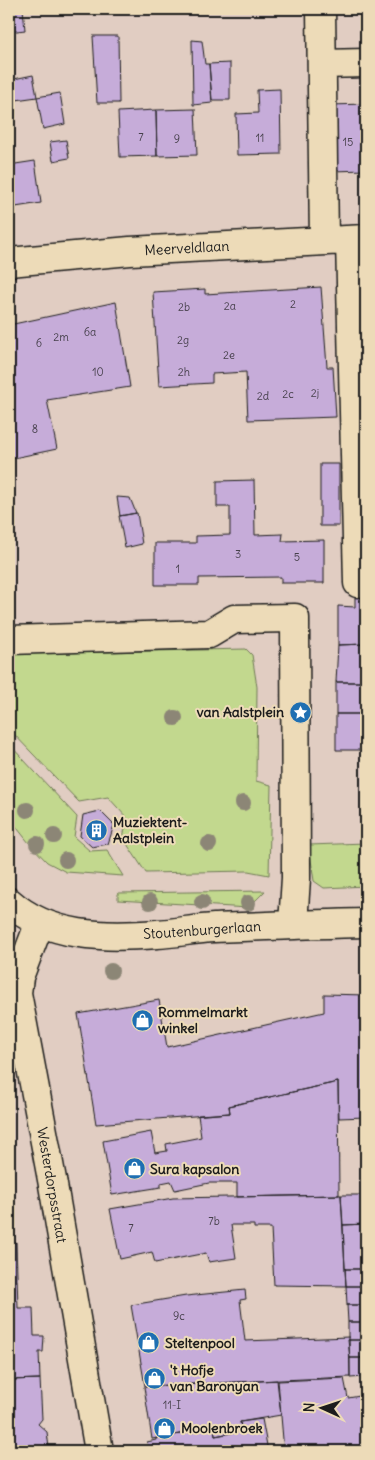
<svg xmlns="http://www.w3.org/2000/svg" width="375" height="1460" font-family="Delius,sans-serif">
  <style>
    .green { fill: #c2d88e; stroke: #6f7a55 }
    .building { fill: #c6acd9; stroke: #1c1c1c }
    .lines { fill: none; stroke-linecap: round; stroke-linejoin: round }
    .minor-casing { stroke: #1c1c1c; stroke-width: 31 }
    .minor { stroke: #eddbb8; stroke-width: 28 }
    .tree { fill: #8c8676 }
    .labels { text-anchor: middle; stroke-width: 4; stroke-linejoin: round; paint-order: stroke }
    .number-label { font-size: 11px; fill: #46404b }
    .street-label { font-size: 14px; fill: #1c1c1c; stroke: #eddbb8 }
    .poi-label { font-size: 14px; font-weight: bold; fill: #1c1c1c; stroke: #eddbb8; text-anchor: start }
  </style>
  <rect width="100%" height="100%" fill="#e1cdc2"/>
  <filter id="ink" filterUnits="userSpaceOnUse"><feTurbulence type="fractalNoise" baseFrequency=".02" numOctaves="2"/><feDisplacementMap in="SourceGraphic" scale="10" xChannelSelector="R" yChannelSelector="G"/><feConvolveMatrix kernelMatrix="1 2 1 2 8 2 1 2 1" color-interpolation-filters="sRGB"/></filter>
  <g filter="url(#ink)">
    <!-- green -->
    <path class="green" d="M246,649l6,6 5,32 -1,94 15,4 -2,90 -21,-4 -102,2 -23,-35 4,-20 -19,-21 -29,5 -70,-73v-75z
      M9,744l68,73 -3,20 16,14 17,-1 16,26 -57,-4 -19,-10 -18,-19 -19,-24 -1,-3z
      M366,843v43l-42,2 -10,-7 -5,-36z
      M265,891l-17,17 -130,-8v-7z"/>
    <!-- building -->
    <path class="building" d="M9,9h14l2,21 -16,2z
      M93,36h25l1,67h-22z
      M192,40l10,1 3,23h4l3,39 -19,2z
      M230,63v37h-18l-3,-36z
      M33,75l4,22 -28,4v-21z
      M280,89l1,65 -44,1 -1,-41 22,-1 -1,-23z
      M60,93l5,31 -22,5 -6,-32z
      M366,104v66l-34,1 -2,-66z
      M195,109l2,46 -40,1 -1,-46z
      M156,110l1,46 -37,1 -2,-45z
      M66,140l3,18 -16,3 -3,-19z
      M35,161l6,42 -32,5v-43z
      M321,287l6,80h6l3,50 -88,3 -2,-48 -34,2v9l-53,3 -6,-94 52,-3v5z
      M116,302l14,85 -83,13 10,49 -48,10v-134z
      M320,464h19v62h-19z
      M254,480l1,55 28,-1 -1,7 42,-1v43h-43v-6l-82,1v7h-44v-42h41v-7l34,-1v-28h-13v-26z
      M117,497l13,1 6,15 -16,3z
      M137,513l5,31 -17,4 -6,-32z
      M355,588h11v56l-28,1v-39l17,1z
      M366,644v38h-30l2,-37z
      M336,682h30v32h-30z
      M336,714h30v36h-30z
      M100,811l14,14 -6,19 -16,3 -12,-11 3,-21z
      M324,994l42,1v122l-27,1 -1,-36 -109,24 1,7 -134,11 -18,-110 81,-14 8,47 157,-35z
      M338,1082l1,113 -102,2v-14h-28l-34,7 -4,-9 -10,2v4l-49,8 -9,-54 48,-9 4,21 12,-2 -1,-7 35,-7 -3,-22 32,-2 -1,-7z
      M341,1195l5,91 -72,-1 -3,-57h-17v-3h-23l5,33 -27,4 -3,-9 -51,10 -3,-11 -32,7 -10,-50 63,-11z
      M341,1195h25v29l-23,1z
      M366,1224v45h-21l-2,-44z
      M9,1242h7l2,66h15l1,28h10l-1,16h-4l1,27 -31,1z
      M345,1269h21v17h-20z
      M346,1286h20v19h-19z
      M245,1290l1,9 -6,1 5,41 104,-4 1,40 -205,9 -14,-81 55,-9z
      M347,1305h19v17h-18z
      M348,1322h18v18h-18z
      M348,1340h18v18h-16z
      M350,1358h16v19l-16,1z
      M344,1378l4,20 18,-3v56h-82l-6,-70z
      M40,1379l2,40 -4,5 9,8 2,16 -3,3h-37v-71z
      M277,1380l4,35 -41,7 2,9 -27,5 -1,-8 -62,11 -8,-52z
      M262,1419l6,32h-119l-2,-9 9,-2v-2l58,-10 1,8 27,-5 -2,-9z"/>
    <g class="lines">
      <defs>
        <path id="minor" d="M321,9l3,232
          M322,64l44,-1
          M350,240l8,343
          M9,262l121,-11 236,-12
          M9,640l200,-6 25,-15 61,-1 1,260 -3,46
          M9,902c40,36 97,36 148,32 19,-1 38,-5 57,-6 51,-2 101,-4 152,-5
          M40,922l-21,55 -2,16 36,192 46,266"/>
      </defs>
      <!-- minor casing -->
      <use href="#minor" class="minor-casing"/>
      <!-- minor -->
      <use href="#minor" class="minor"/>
    </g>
    <!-- trees -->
    <g class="tree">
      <circle cx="175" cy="718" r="8"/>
      <circle cx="243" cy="803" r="8"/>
      <circle cx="27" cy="810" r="8"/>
      <circle cx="54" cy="836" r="8"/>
      <circle cx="37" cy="844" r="8"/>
      <circle cx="209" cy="844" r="8"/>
      <circle cx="66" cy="860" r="8"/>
      <circle cx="150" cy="902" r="8"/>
      <circle cx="202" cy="902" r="8"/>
      <circle cx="248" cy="903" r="8"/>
      <circle cx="111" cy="971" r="8"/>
    </g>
  </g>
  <!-- icons -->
  <defs>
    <symbol id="sight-disc" viewBox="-11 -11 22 22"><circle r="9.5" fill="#1f6fb2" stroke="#eddbb8"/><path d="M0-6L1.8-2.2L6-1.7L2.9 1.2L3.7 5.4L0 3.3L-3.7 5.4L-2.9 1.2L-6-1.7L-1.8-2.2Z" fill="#fff"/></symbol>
    <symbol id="building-disc" viewBox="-11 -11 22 22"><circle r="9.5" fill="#1f6fb2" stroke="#eddbb8"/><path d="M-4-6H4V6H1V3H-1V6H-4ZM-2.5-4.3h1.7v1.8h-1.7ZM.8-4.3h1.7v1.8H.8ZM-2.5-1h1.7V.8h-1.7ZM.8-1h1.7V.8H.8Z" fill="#fff"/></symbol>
    <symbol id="shop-disc" viewBox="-11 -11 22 22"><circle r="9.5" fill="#1f6fb2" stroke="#eddbb8"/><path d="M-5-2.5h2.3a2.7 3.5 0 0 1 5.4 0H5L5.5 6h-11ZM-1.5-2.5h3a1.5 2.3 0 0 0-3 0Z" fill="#fff"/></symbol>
  </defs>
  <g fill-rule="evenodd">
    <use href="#sight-disc" x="288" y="700" width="25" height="25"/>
    <use href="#building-disc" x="84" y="818" width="25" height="25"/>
    <use href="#shop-disc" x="130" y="1008" width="25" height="25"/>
    <use href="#shop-disc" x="122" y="1156" width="25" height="25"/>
    <use href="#shop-disc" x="136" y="1330" width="25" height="25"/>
    <use href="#shop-disc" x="142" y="1366" width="25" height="25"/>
    <use href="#shop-disc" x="152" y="1416" width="25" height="25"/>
  </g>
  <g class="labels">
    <!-- number labels -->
    <g class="number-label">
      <text x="141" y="141">7</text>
      <text x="260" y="142">11</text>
      <text x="177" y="143">9</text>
      <text x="348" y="146">15</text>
      <text x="293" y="308">2</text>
      <text x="230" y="310">2a</text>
      <text x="184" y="311">2b</text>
      <text x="90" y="336">6a</text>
      <text x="61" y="341">2m</text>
      <text x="183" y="344">2g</text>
      <text x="39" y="347">6</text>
      <text x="229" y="359">2e</text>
      <text x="98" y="376">10</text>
      <text x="184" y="376">2h</text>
      <text x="315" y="397">2j</text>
      <text x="288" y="398">2c</text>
      <text x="263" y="400">2d</text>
      <text x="35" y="433">8</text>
      <text x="238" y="558">3</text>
      <text x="297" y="561">5</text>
      <text x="178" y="573">1</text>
      <text x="214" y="1225">7b</text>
      <text x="131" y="1232">7</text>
      <text x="179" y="1320">9c</text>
      <text x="172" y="1409">11-I</text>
    </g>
    <!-- street labels -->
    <g class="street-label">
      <text transform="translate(187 248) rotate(-3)" y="5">Meerveldlaan</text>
      <text transform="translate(202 930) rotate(-4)" y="5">Stoutenburgerlaan</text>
      <text transform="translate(52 1185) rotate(80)" y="5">Westerdorpsstraat</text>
    </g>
    <!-- poi labels -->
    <g class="poi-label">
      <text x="284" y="717" text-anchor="end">van Aalstplein</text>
      <text x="113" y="827">Muziektent-<tspan x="113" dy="16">Aalstplein</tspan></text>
      <text x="158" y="1017">Rommelmarkt<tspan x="158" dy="16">winkel</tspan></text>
      <text x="150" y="1174">Sura kapsalon</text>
      <text x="165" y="1348">Steltenpool</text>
      <text x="170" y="1375">'t Hofje<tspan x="170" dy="16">van Baronyan</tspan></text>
      <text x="181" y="1433">Moolenbroek</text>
    </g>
  </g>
  <!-- margin -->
  <rect width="375" height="1460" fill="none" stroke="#eddbb8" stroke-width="30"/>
  <rect x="15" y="15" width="345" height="1430" fill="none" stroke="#1c1c1c" stroke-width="2" filter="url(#ink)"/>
  <!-- north arrow -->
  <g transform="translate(322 1408) rotate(273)" stroke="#eddbb8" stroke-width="4" paint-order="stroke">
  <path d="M0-4L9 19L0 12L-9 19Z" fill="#1c1c1c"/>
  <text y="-8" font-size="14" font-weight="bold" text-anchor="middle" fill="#1c1c1c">N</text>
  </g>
</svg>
